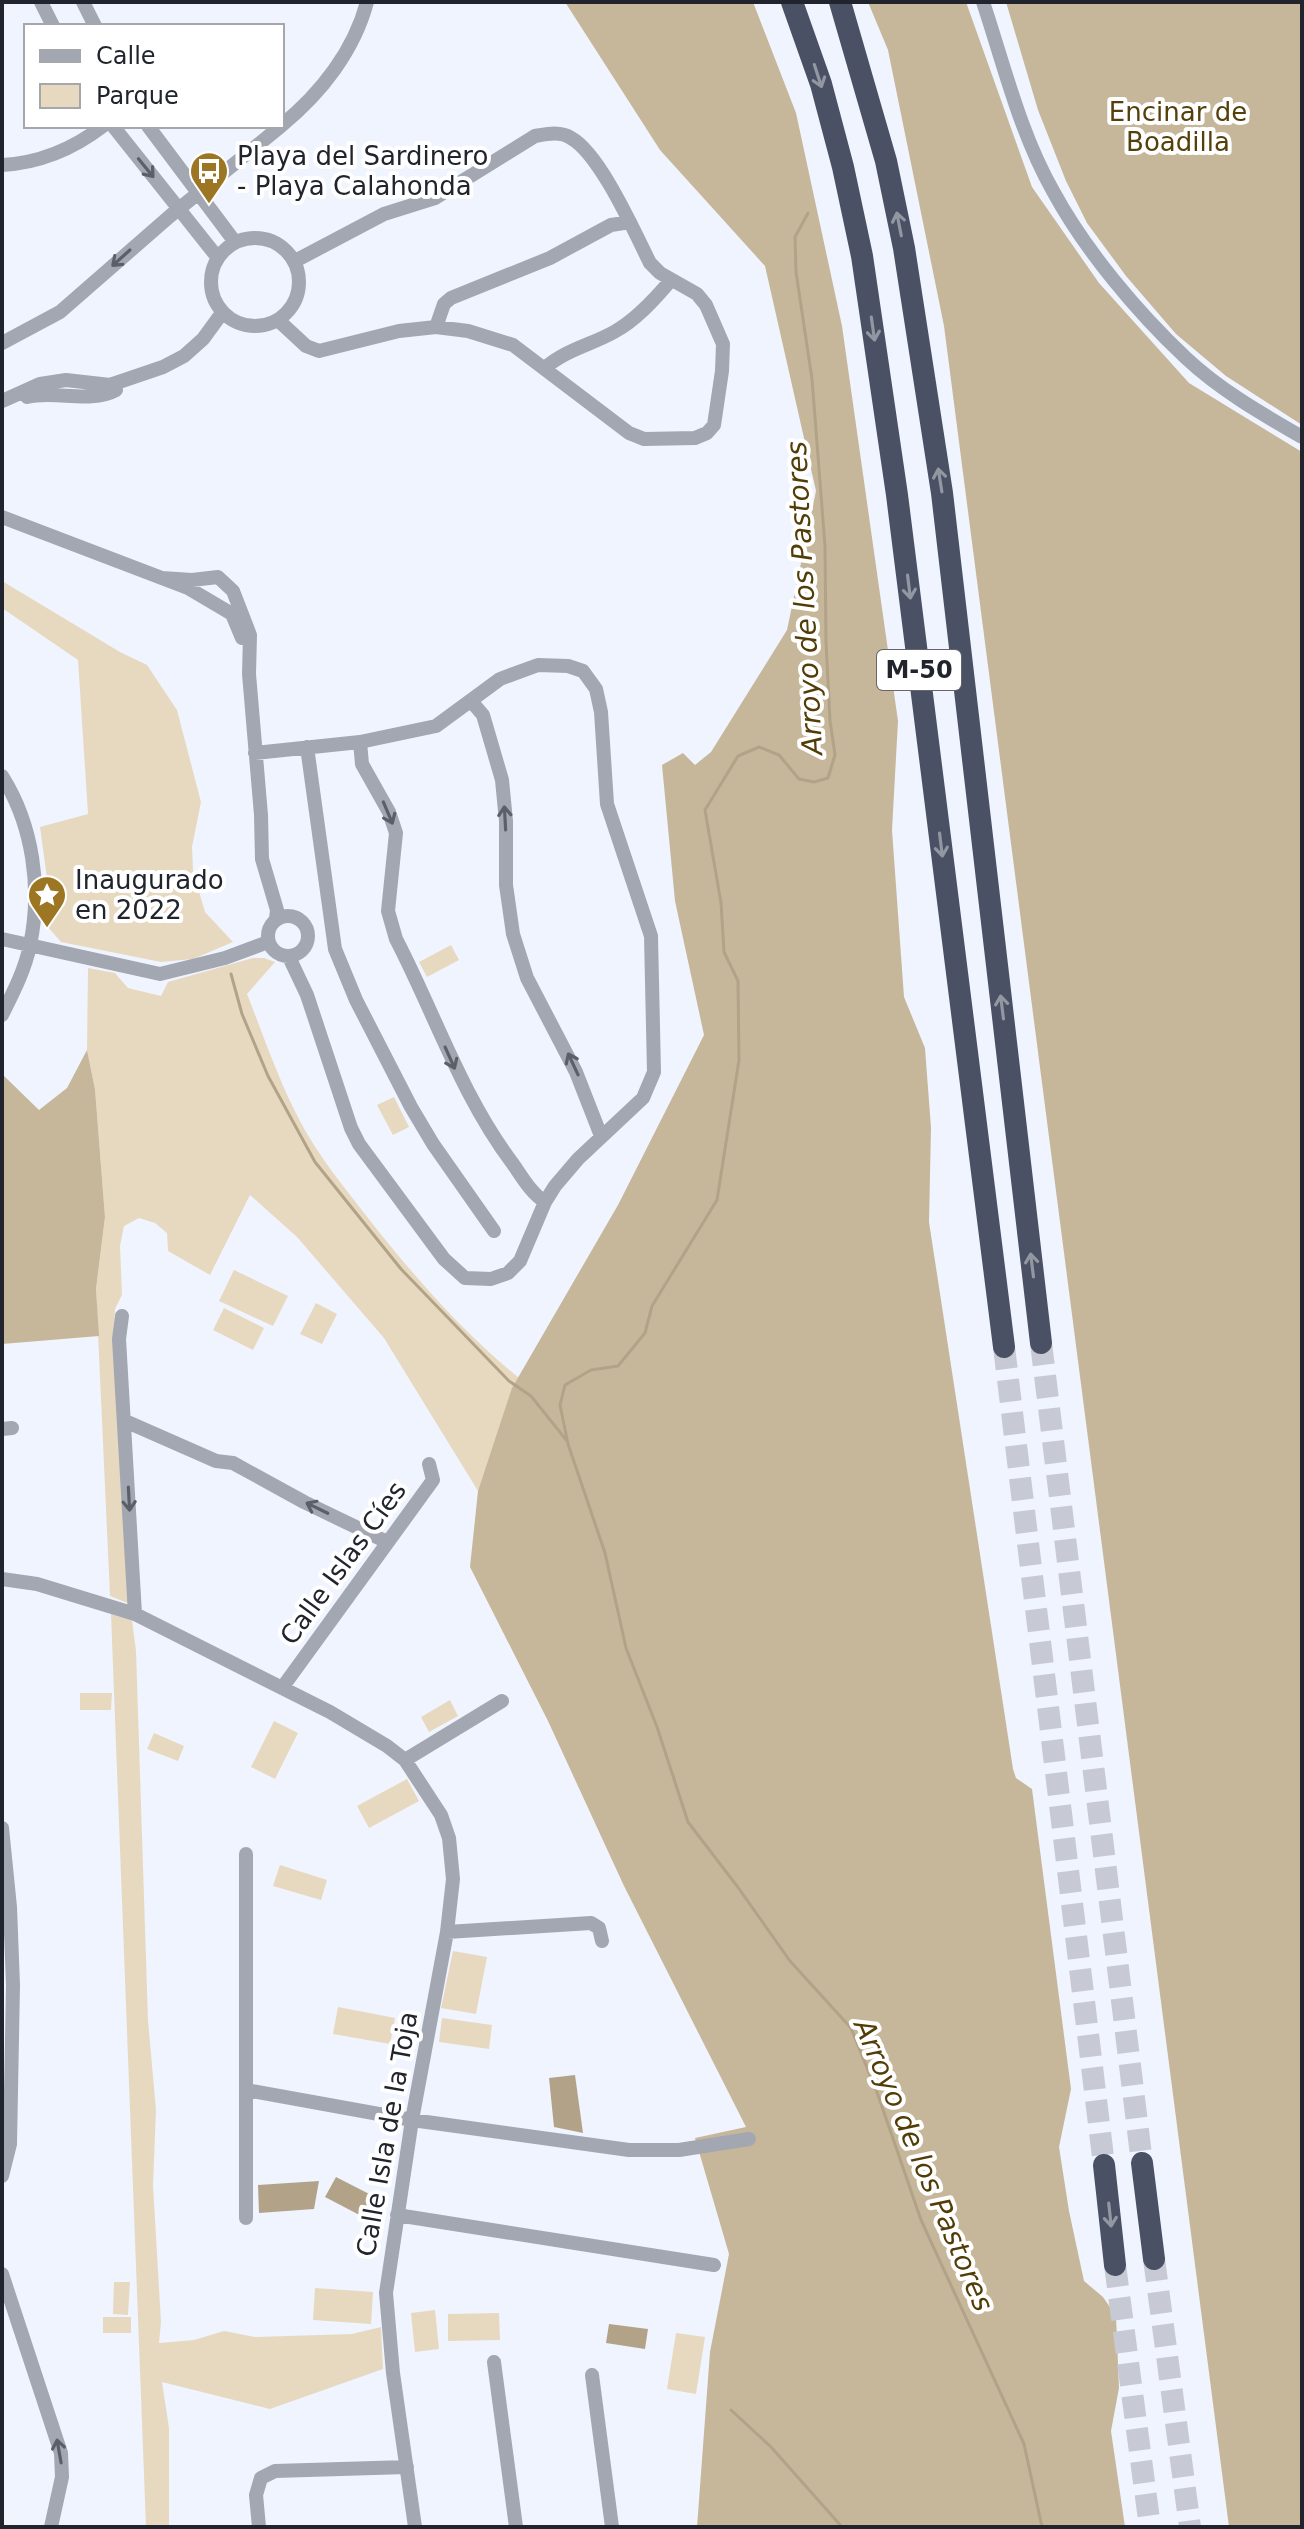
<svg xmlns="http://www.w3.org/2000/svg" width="1304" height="2529" font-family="'DejaVu Sans',sans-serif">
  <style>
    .green { fill: #e7d9c0 }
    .forest { fill: #c6b79a }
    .water { fill: #b2a388 }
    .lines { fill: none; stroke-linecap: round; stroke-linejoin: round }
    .stream { stroke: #b2a388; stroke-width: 3 }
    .highway-tunnel { stroke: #c7cad4; stroke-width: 22; stroke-dasharray: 22 11; stroke-linecap: butt }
    .minor { stroke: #a3a7b1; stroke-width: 14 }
    .highway { stroke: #4a5164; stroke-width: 22 }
    .oneway { stroke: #9297a2 }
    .oneway2 { stroke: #5c5f68 }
    .labels { text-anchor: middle; stroke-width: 8; stroke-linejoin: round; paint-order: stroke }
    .shield { fill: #fff; stroke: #64666b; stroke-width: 2 }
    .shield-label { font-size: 24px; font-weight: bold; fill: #21242c }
    .park-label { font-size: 26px; fill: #553f0a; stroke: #fff }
    .poi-label { font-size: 26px; fill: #21242c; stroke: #fff; text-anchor: start }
    .street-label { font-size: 26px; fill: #21242c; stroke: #fff }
    .water-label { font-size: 28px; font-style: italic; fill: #523c07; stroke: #fff }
  </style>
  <rect width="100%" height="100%" fill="#f0f4fe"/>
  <!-- green -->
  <path class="green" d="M2,581l118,71 27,13 30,45 24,92 -9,45 1,24 12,41 28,30 -40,17 -32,3 -100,-20 -14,-16v-48l-7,-51 48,-13 -10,-154 -76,-52z
    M451,945l8,15 -32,17 -8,-15z
    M253,958h11l11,4 -28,32c17,43 32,88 54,129 18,34 43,64 67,95 45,57 93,113 150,159l-40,114 -94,-153 -87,-101 -47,-42 -40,80 -42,-24 -1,-18 -12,-10 -16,-5 -15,8 -4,20 2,49 -7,14 -2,26 17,269 -20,-8 -14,-307 9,-72 -10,-128 -8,-39 1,-82 27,5 13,15 33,8 7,-14z
    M394,1097l15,30 -16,8 -16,-30z
    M234,1270l54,26 -15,30 -54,-25z
    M316,1303l21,11 -15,30 -22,-10z
    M224,1308l40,20 -11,22 -40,-20z
    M111,1614l21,6 4,31 12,369 8,90 -3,75 8,137 -2,21 35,-3 30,-9 31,6 97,-3 29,-7 2,42 -113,40 -108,-27 7,46v99h-23z
    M80,1693h32l-1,17h-31z
    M450,1700l8,16 -29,16 -8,-15z
    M274,1721l24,12 -23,46 -24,-12z
    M154,1733l30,13 -6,15 -31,-12z
    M407,1779l12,22 -50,27 -12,-22z
    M280,1865l47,15 -6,20 -48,-14z
    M453,1951l34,6 -11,57 -35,-6z
    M338,2007l57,11 -5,26 -57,-10z
    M442,2018l50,7 -3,24 -50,-7z
    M114,2282h16l-2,33 -15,-1z
    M315,2288l58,4 -2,32 -58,-4z
    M435,2310l4,39 -24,3 -4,-39z
    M499,2313l1,27 -52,1v-27z
    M103,2317h28v16h-28z
    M676,2333l29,4 -9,57 -29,-5z"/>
  <!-- forest -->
  <path class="forest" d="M565,2h188l43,111 46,213 56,395 -6,109 12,167 21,51 6,80 -2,94 84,547 3,9 16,11 39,300 -12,58 10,64 15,70 19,16 13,19 3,72 -8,43 14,96h-428l13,-175 19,-98 -34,-116 51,-11 -122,-241 -76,-165 -78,-154 8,-76 34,-103 106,-183 86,-170 -29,-134 -13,-136 21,-12 12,12 16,-13 76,-122 29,-139 -51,-225 -105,-116z
    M868,2h98l66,185 67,96 90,100 113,69v2075h-73l-285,-2201 -56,-276z
    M1006,2h296v423l-76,-49 -50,-42 -50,-58 -39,-53 -21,-42 -28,-71z
    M87,1050l8,39 10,128 -9,72 3,47 -97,8v-270l37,36 28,-22z"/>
  <!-- water -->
  <path class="water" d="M575,2075l8,58 -29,-6 -5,-49z
    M336,2177l45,23 -10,21 -46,-24z
    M319,2181l-5,28 -55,4 -1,-28z
    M609,2324l39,5 -3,20 -39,-6z"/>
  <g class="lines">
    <!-- stream -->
    <path class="stream" d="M808,213l-13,24 1,35 16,107 13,167 1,96 4,79 5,34 -7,23 -14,4 -15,-3 -20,-24 -20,-8 -21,9 -33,54 16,93 3,49 14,29 1,79 -22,140 -65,106 -7,27 -27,33 -27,4 -26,15 -5,20 8,39 37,109 21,95 31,79 31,95 49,64 53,75 61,67 27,67 43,125 103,224 18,83
      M231,974l11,40 26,62 47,86 86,107 108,112 22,15 36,45
      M731,2410l40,37 71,80"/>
    <!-- highway-tunnel -->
    <path class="highway-tunnel" d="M1041,1343l101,820
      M1004,1347l100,818
      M1154,2259l36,268
      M1115,2265l35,262"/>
    <!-- minor -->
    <path class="minor" d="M41,2l12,24
      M83,2l12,24
      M983,2c21,63 37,131 70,189 32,59 84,121 133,167 34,32 76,56 116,79
      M282,125c39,-32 72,-74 85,-123
      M113,126l105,132
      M148,126l87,116
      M2,165c38,-2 71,-16 101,-39
      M211 282a44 44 0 1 1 88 0a44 44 0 1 1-88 0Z
      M278,320l28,26 13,5 80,-20 37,-4 32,4 45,14 116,88 15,6 51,-1 12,-5 7,-8 8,-54 1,-27 -17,-39 -9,-11 -37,-21 -10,-10c-16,-32 -50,-109 -79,-125 -11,-7 -24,-4 -36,-2l-100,62 -51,16 -89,47
      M436,327l8,-23 7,-6 99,-40 61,-33 19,-3
      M2,343l58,-31 110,-96 111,-90
      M545,368c20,-18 46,-23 69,-36 22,-12 41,-33 57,-52
      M27,397c28,-7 63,7 89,-7
      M2,401l38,-17 26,-4 44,5 53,-18 21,-11 19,-17 19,-26
      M2,517l186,71 44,26 10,24
      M162,578l30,2 26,-3 15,14 17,44 -1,39 12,141 1,44 15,51 -1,9
      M471,701l12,14 19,65 4,41v64l7,49 14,44 49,94 25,64
      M360,742l2,22 27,48 7,21 -8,78 8,28c39,75 65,156 117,225 9,13 18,29 32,38
      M307,747l28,202 21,51 55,107 22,37 61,87
      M255,753l105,-11 76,-16 64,-47 38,-14 30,1 15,5 13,18 5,23 6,92 44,132 3,136 -11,26 -65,61 -23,27 -10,16 -25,59 -12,12 -17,6 -26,-1 -21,-19 -85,-115 -8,-16 -44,-133 -18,-38
      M2,776c31,49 40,113 28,169 -5,25 -17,48 -28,70
      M268 936a20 20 0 1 1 40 0a20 20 0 1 1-40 0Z
      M2,939l158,35 65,-16 43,-16
      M122,1316l-3,23 16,275
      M125,1421l91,40 17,2 71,39 83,40
      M2,1429l10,-1
      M2,1579l35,5 98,30 195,98 57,34 18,14 36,55 8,23 4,41 -6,53 -35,188 -26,173 7,80 22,154
      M282,1688l151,-208 -4,-16
      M405,1760l97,-59
      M2,1828l8,79 3,78 -3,159 -8,32
      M447,1932l144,-9 8,5 3,13
      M246,2090l166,30 217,30h50l70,-11
      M397,2215l317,50
      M246,2218v-364
      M2,2274l59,179 1,24 -11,50
      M494,2362l22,165
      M592,2375l20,152
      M259,2527l-3,-32 5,-17 14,-7 132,-4"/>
    <!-- highway -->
    <path class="highway" d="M792,2l29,82 22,83 19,89 35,239 107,852
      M840,2l46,159 18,87 38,245 99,850
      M1142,2163l12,96
      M1104,2165l11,100"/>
  </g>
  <!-- one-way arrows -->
  <defs><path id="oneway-shaft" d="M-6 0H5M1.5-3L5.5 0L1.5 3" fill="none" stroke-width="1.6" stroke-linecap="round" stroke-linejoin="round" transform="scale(2)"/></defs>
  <g class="oneway">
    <use href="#oneway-shaft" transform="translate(818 76) rotate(72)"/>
    <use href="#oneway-shaft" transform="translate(899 224) rotate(-101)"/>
    <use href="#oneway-shaft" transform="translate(873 329) rotate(82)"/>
    <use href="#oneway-shaft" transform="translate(940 480) rotate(-99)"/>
    <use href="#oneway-shaft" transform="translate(909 587) rotate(83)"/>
    <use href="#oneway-shaft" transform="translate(941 845) rotate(83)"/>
    <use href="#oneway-shaft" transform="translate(1002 1007) rotate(-97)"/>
    <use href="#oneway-shaft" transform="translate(1032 1265) rotate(-97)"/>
    <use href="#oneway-shaft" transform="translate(1110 2215) rotate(84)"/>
  </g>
  <g class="oneway2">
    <use href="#oneway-shaft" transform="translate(146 168) rotate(51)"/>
    <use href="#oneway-shaft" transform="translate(121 258) rotate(138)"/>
    <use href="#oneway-shaft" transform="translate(388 813) rotate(67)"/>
    <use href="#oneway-shaft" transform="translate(505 818) rotate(-93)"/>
    <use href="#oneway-shaft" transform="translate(450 1058) rotate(66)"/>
    <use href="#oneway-shaft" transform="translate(573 1064) rotate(-115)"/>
    <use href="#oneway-shaft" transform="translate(129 1499) rotate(87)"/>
    <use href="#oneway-shaft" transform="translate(317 1508) rotate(-154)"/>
    <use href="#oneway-shaft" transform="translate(59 2451) rotate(-100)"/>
  </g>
  <!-- icons -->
  <defs>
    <symbol id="bus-pin" viewBox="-11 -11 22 30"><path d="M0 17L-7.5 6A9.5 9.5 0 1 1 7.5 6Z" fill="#9c7622" stroke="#fff"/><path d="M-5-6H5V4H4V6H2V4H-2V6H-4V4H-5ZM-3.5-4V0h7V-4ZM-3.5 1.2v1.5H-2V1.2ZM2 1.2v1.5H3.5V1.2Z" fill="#fff"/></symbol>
    <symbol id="sight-pin" viewBox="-11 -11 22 30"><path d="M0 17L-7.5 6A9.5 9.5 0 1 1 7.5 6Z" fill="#9c7622" stroke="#fff"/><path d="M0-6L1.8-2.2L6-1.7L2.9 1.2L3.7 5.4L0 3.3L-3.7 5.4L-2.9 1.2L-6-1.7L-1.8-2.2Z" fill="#fff"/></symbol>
  </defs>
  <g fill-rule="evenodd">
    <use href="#bus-pin" x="187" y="149" width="44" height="60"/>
    <use href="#sight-pin" x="25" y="873" width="44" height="60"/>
  </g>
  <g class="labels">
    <!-- shield labels -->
    <rect class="shield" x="877" y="650" width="84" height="40" rx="6"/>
    <g class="shield-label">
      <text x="919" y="678">M-50</text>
    </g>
    <!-- park labels -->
    <g class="park-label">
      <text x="1178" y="121">Encinar de<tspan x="1178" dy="30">Boadilla</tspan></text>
    </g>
    <!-- poi labels -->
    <g class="poi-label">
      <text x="237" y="165">Playa del Sardinero<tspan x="237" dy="30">- Playa Calahonda</tspan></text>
      <text x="75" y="889">Inaugurado<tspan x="75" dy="30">en 2022</tspan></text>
    </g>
    <!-- street labels -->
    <g class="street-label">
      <text transform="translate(343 1563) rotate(-54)" y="9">Calle Islas Cíes</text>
      <text transform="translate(387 2134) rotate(-80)" y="9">Calle Isla de la Toja</text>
    </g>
    <!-- water labels -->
    <g class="water-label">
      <text transform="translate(804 598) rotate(-93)" y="10">Arroyo de los Pastores</text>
      <text transform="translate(924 2165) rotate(67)" y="10">Arroyo de los Pastores</text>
    </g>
  </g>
  <!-- border -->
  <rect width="1304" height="2529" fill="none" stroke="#21242c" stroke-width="8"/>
  <!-- legend -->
  <rect x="24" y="24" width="260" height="104" fill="#ffffff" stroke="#a6a7ab" stroke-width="2"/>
  <rect x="40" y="50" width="40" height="12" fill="#a3a7b1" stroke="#a6a7ab" stroke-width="2"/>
  <text x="96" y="64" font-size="24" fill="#21242c">Calle</text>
  <rect x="40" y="84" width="40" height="24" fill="#e7d9c0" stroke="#a6a7ab" stroke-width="2"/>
  <text x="96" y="104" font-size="24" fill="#21242c">Parque</text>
</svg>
